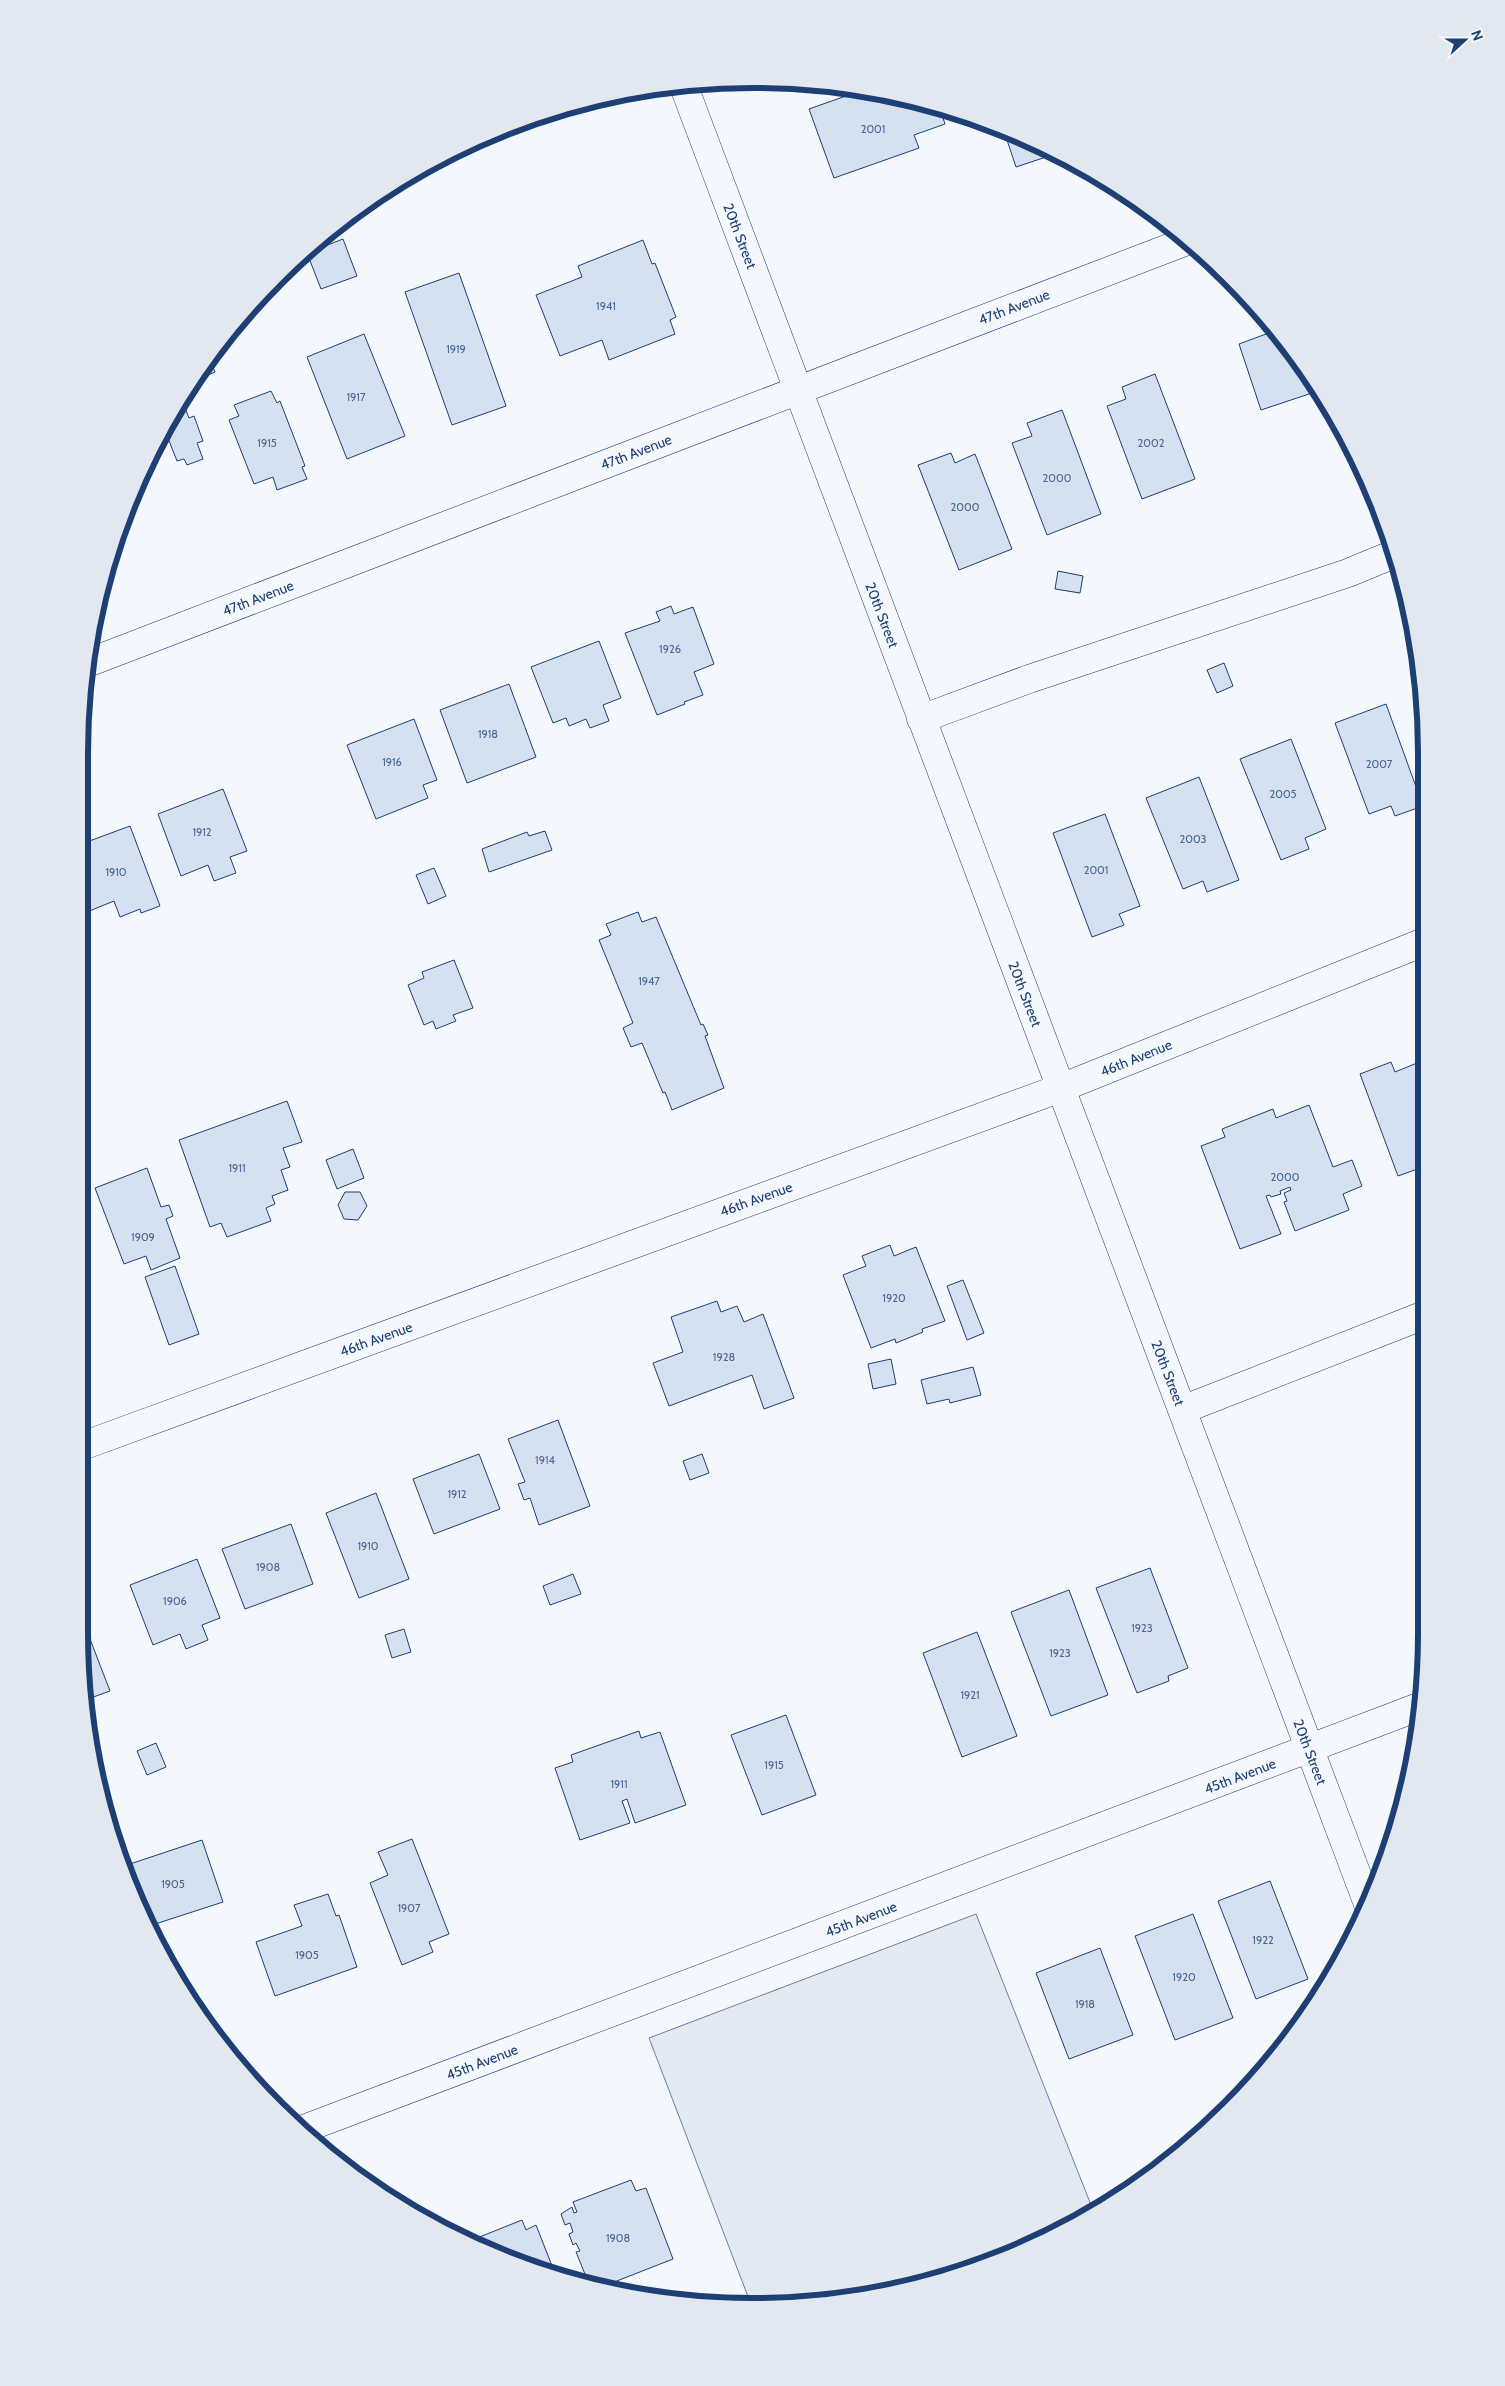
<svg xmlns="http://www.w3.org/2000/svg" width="1505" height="2386" font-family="Cabin,sans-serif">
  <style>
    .green { fill: #e3e9f0; stroke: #687fa3 }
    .building { fill: #d5e0f0; stroke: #1d3f73 }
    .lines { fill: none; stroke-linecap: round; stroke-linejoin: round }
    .minor-casing { stroke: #1d3f73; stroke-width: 29 }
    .minor { stroke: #f4f7fb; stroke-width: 28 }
    .labels { text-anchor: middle; stroke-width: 4; stroke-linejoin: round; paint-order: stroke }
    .number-label { font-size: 11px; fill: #4b6792 }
    .street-label { font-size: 14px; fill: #1d3f73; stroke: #f4f7fb }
    .rim { fill: none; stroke: #1d3f73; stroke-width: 6 }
  </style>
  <rect width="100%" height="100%" fill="#f4f7fb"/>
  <!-- green -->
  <path class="green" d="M976,1914l117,296 -49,25 -120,47 -83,19 -89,6 -103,-269z"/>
  <!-- building -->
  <path class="building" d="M860,91l67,11 12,4 6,18 -31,11 5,13 -85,30 -25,-69z
    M1004,131l46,17 8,5 -42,14z
    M343,239l14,37 -36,13 -14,-36z
    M643,240l9,24 3,-1 21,54 -6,3 5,14 -66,26 -7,-20 -42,16 -24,-61 46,-18 -4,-11z
    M459,273l47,133 -54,19 -47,-133z
    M1271,324l47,67 -57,19 -22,-66 27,-10 -2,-8z
    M364,334l41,102 -58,23 -40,-102z
    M209,358l6,14 -16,7 -1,-2z
    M1155,374l40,105 -53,20 -35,-93 19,-7 -4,-12z
    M271,391l6,12 3,-2 25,65 -3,1 5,12 -30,11 -4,-13 -19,7 -25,-64 10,-4 -5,-11z
    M183,403l6,15 5,-2 9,25 -6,2 6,16 -16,6 -3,-6 -7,2 -11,-28 3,-6 4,-1 -1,-4z
    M1062,410l39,104 -54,21 -35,-92 20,-7 -5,-13z
    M951,453l4,10 20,-9 37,95 -53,21 -41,-105z
    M1058,571l25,5 -3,17 -25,-4z
    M671,606l3,8 19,-7 21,57 -20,8 9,23 -19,7 1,2 -28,11 -32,-82 35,-12 -4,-9z
    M599,641l22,57 -18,7 6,16 -19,7 -4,-9 -17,7 -3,-8 -13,5 -22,-56z
    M1224,663l9,23 -16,7 -10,-23z
    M509,684l27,73 -69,26 -27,-73z
    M1386,704l37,102 -28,10 -4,-10 -22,8 -34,-91z
    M414,719l23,61 -14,5 5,13 -52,21 -29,-74z
    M1291,739l35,90 -21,9 4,11 -28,11 -41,-101z
    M1199,777l40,103 -32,12 -4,-11 -20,8 -37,-91z
    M223,789l24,62 -17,6 6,16 -22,8 -6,-16 -27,11 -23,-62z
    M1105,814l35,92 -21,8 5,11 -32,12 -39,-104z
    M130,826l30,80 -19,7 -1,-4 -20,8 -6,-16 -27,11 -3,-7v-62z
    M545,831l7,19 -63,22 -7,-23 45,-17 2,4z
    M434,868l12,28 -18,8 -12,-29z
    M638,912l4,10 14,-5 45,108 2,-1 5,11 -3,1 19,52 -52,22 -7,-18 -2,1 -21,-50 -11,4 -8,-19 10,-5 -34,-83 12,-5 -5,-11z
    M454,960l19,48 -20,7 3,6 -20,8 -3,-8 -9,4 -16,-40 16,-7 -2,-6z
    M1391,1062l4,10 22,-9 6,17v87l-25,9 -38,-102z
    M287,1101l15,41 -19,6 7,19 -9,3 7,20 -16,6 3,8 -9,4 5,13 -44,16 -6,-14 -11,4 -31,-87z
    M1309,1105l24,62 19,-7 10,26 -19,8 6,16 -54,21 -11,-29 3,-1 -3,-8 7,-3 -1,-3 -10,4 1,3 -10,3 -1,-2 -4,1 15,38 -41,15 -39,-103 24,-9 -3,-8 51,-20 3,9z
    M353,1149l11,29 -27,11 -11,-29z
    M147,1168l14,39 8,-2 4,11 -7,3 14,39 -29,12 -5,-14 -22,8 -29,-76z
    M345,1192h15l7,14 -9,14 -14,-1 -6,-14z
    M890,1245l4,11 22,-9 29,74 -23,8 1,3 -27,11 -1,-4 -24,9 -28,-73 23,-9 -4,-10z
    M175,1266l24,68 -30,11 -24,-68z
    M963,1280l21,53 -17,7 -20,-54z
    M717,1301l4,11 16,-6 7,16 19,-8 31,84 -30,11 -12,-34 -83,31 -16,-43 30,-11 -12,-35z
    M891,1359l5,25 -23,5 -5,-25z
    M973,1367l8,28 -31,8 -1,-4 -22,5 -6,-24z
    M558,1420l32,86 -51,19 -9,-27 -6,2 -6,-16 7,-2 -17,-43z
    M479,1454l21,55 -66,25 -21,-55z
    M702,1454l7,19 -19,7 -7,-19z
    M376,1493l33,86 -50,19 -33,-85z
    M291,1524l22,60 -68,25 -23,-60z
    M197,1559l23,59 -18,7 6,15 -22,9 -6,-15 -27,11 -23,-60z
    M1150,1568l38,100 -20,8 1,5 -32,12 -41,-105z
    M573,1574l8,20 -31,11 -7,-19z
    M1069,1590l39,105 -57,21 -40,-104z
    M85,1626l25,65 -25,9z
    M404,1629l7,23 -19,6 -7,-23z
    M977,1632l40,104 -55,21 -39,-104z
    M786,1715l30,80 -54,20 -31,-80z
    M639,1731l2,7 19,-6 26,73 -51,18 -8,-24 -5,2 8,22 -50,17 -25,-72 18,-6 -2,-7z
    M156,1743l10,24 -19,8 -10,-24z
    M412,1839l37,95 -20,8 4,10 -31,13 -32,-82 18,-8 -10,-23z
    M202,1840l21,62 -77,25 -22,-61z
    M1270,1881l38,98 -52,20 -38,-98z
    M328,1894l8,22 3,-1 18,52 -82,29 -19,-54 46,-16 -8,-21z
    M1193,1914l40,104 -58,22 -40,-104z
    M1100,1948l33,87 -64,24 -33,-86z
    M631,2180l5,11 10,-3 27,71 -69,27 1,2 -16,-4 -13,-32 4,-1 -4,-8 -3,2 -4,-11 4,-2 -3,-9 -5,2 -4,-11 11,-7 2,6 3,-1 -4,-10z
    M522,2220l4,10 10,-5 20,51 -20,-4 -64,-32z"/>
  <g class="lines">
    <defs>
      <path id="minor" d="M683,84l685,1820
        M85,664l1102,-423
        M921,719l108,-40 319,-106 46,-19
        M1182,1410l240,-94
        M85,1445l976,-357 363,-146
        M301,2130l1120,-424"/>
    </defs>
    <!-- minor casing -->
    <use href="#minor" class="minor-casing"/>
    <!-- minor -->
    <use href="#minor" class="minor"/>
  </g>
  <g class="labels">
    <!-- number labels -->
    <g class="number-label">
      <text x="873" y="133">2001</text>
      <text x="606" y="310">1941</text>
      <text x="456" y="353">1919</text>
      <text x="356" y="401">1917</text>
      <text x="267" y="447">1915</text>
      <text x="1151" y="447">2002</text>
      <text x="1057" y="482">2000</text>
      <text x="965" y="511">2000</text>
      <text x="670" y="653">1926</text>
      <text x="488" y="738">1918</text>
      <text x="392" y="766">1916</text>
      <text x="1379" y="768">2007</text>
      <text x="1283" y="798">2005</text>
      <text x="202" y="836">1912</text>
      <text x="1193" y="843">2003</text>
      <text x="1096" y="874">2001</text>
      <text x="116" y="876">1910</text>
      <text x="649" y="985">1947</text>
      <text x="237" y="1172">1911</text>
      <text x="1285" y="1181">2000</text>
      <text x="143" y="1241">1909</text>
      <text x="894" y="1302">1920</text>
      <text x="724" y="1361">1928</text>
      <text x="545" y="1464">1914</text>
      <text x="457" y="1498">1912</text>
      <text x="368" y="1550">1910</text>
      <text x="268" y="1571">1908</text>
      <text x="175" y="1605">1906</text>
      <text x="1142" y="1632">1923</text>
      <text x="1060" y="1657">1923</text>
      <text x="970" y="1699">1921</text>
      <text x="774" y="1769">1915</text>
      <text x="619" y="1788">1911</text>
      <text x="173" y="1888">1905</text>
      <text x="409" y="1912">1907</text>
      <text x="1263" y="1944">1922</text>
      <text x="307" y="1959">1905</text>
      <text x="1184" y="1981">1920</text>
      <text x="1085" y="2008">1918</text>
      <text x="618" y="2242">1908</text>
    </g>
    <!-- street labels -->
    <g class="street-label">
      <text transform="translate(740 236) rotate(69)" y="5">20th Street</text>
      <text transform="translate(1014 307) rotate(-21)" y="5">47th Avenue</text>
      <text transform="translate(636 452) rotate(-21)" y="5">47th Avenue</text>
      <text transform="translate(258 598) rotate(-21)" y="5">47th Avenue</text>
      <text transform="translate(882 615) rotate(69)" y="5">20th Street</text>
      <text transform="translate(1025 994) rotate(69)" y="5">20th Street</text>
      <text transform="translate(1136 1058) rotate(-22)" y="5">46th Avenue</text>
      <text transform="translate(756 1199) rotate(-20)" y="5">46th Avenue</text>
      <text transform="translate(376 1339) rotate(-20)" y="5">46th Avenue</text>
      <text transform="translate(1168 1373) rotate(69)" y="5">20th Street</text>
      <text transform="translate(1310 1752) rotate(69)" y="5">20th Street</text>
      <text transform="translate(1240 1776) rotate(-21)" y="5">45th Avenue</text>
      <text transform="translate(861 1919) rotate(-21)" y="5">45th Avenue</text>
      <text transform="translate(482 2062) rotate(-21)" y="5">45th Avenue</text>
    </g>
  </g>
  <!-- crop -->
  <path d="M0 0H1505V2386H0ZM753 88H753A665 665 0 0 1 1418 753V1633A665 665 0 0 1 753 2298H753A665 665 0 0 1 88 1633V753A665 665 0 0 1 753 88Z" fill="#e3e8f0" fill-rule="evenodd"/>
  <path class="rim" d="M753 88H753A665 665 0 0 1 1418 753V1633A665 665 0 0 1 753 2298H753A665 665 0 0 1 88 1633V753A665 665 0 0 1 753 88Z"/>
  <!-- north arrow -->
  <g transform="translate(1465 40) rotate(69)" stroke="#f4f7fb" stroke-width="4" paint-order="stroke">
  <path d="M0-4L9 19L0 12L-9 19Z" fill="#1d3f73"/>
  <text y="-8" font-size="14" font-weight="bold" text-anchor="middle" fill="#1d3f73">N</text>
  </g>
</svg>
